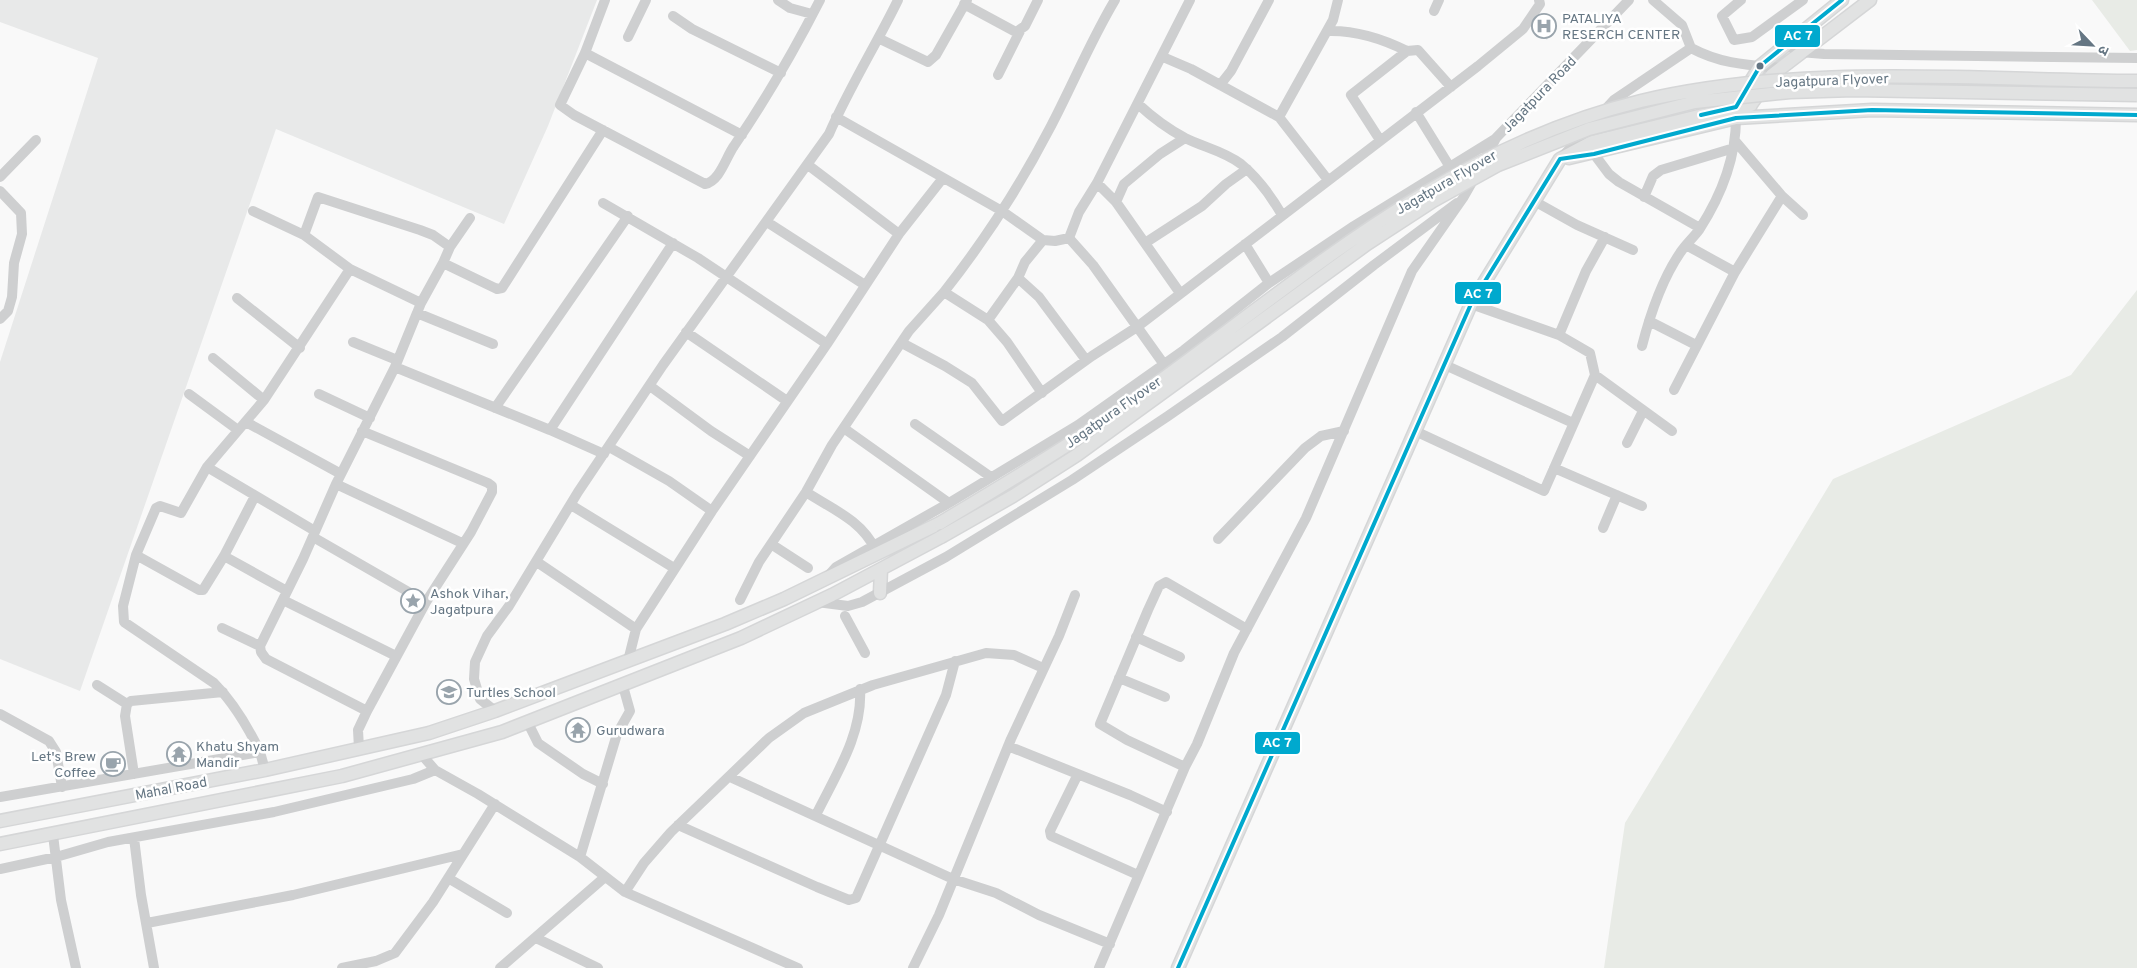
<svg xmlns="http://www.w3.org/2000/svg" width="2137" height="968" font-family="Overpass,'Noto Sans Devanagari',sans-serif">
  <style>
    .built { fill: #e8e9e9 }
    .green { fill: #e8ebe6 }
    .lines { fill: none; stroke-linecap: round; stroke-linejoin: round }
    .major-casing { stroke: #d5d6d7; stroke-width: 15 }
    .minor { stroke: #cecfd0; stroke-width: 10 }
    .major { stroke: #e1e2e2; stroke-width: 12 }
    .major-bridge-casing { stroke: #d5d6d7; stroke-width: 15; stroke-linecap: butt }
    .major-bridge { stroke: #e1e2e2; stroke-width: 12 }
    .bus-1-casing { stroke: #fff; stroke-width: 8 }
    .bus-1 { stroke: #00a9ce; stroke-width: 4 }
    .bus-dot { fill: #657683; stroke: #fff; stroke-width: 2 }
    .labels { text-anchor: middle; stroke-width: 5; stroke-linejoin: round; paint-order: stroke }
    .poi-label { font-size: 14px; fill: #657683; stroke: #fff; text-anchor: start }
    .street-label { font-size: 14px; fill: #657683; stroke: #fff }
    .line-badge { stroke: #fff; stroke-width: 2 }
    .badge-label { font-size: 14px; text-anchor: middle; font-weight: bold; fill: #fff }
  </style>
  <rect width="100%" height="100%" fill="#f9f9f9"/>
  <!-- built -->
  <path class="built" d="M0,0h597l-49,126 -44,98 -228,-95 -196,562 -80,-32v-297l98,-304 -98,-36z
    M1542,14l13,8 -8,18 -14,-11z"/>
  <!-- green -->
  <path class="green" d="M2092,0h45v50l-7,1z
    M2137,290v678h-533l21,-145 208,-344 238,-104z"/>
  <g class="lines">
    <defs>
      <path id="major" d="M1745,91l15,-25 82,-66
        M1752,103l20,-28 98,-75
        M1569,158l167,-40 136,-8 265,5
        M880,593l1,-24
        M0,821l265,-51 164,-37 66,-22 230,-87 59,-25 156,-76
        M0,844l342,-68 160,-44 239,-94 91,-43 109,-58
        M1178,968l293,-664 89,-145 32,-17 144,-35 15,-2"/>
    </defs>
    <!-- major casing -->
    <use href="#major" class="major-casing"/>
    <!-- minor -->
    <path class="minor" d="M605,0l-20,53 -25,52 14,10 131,69c15,-3 21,-27 29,-38 32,-47 60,-95 86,-146
      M778,0l12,8 22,6
      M1653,0l29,25 9,23
      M1741,0l-19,16 12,24 18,-3 51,-37
      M964,4l52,28 9,-6 13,-26
      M1434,11l5,-11
      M673,16l19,13 89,44
      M1327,31c27,-1 56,8 80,20
      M628,37l18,-37
      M880,39l48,23 8,-7 31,-55
      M1785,44l15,8 24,2 313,4
      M1691,48c30,16 56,17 90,20
      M585,53l157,82
      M1163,57l28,12 88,48
      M998,75l22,-44
      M1220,85l11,-14 38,-71
      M1138,104c14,13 30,25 47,34 18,9 39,13 56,26 17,14 30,32 41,51
      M1416,112l37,60
      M1603,112l11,-12 77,-52
      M836,117l166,94 41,29
      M1380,140l-29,-45 56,-44 11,-1 33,37
      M1594,154l15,20 10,8 81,46
      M1564,155l22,-24
      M1484,162l12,-24 133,-138
      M808,165l91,69
      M0,177l36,-37
      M1328,180l-49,-63 54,-97 5,-20
      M1097,183l19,19 64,91
      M0,191l21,22 1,21 -8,29 -2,34 -4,14 -8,8
      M1782,196l21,19
      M1644,197l9,-21 8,-6 73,-22
      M1534,201l43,24 56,25
      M1116,202l8,-18 36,-30 25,-16
      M603,203l95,55 129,86
      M253,211l51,24 46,34
      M767,222l98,63
      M304,235l14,-38 102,33 13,5 17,12
      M1069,238l24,27 70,98
      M1145,243l57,-37 24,-22 21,-15
      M1245,244l24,39
      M1686,245l49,27
      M443,263l7,-16 20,-29
      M1018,278l21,19 47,63
      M944,292c41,-52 77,-108 107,-166 22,-42 40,-86 64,-126
      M237,298l63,50
      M421,303l22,-40 54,26 5,-1 101,-158
      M1471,304l88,31 31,18 5,22
      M988,320l19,22 35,51
      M1649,321l47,24
      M686,332l101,69
      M1559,335l27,-64 19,-34
      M353,342l44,18
      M902,343l43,23 27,17 30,38 90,-65 45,-29 341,-261 45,-37 17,-25 -1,-4
      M1642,346c8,-31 19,-65 38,-93 5,-8 13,-15 19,-23 22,-34 37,-71 37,-112
      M213,358l51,42
      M1445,365l128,58
      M395,367l22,-54
      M650,386l61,45 39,25
      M1674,390l61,-118 47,-76 -46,-54
      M189,394l49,36
      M319,394l51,24
      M495,408l133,-192
      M246,422l95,52
      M915,424l76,53
      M845,429l104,74
      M550,430l123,-187
      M362,431l126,52 4,3v6l-21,40 -45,70 -59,109
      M1415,431l129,60 51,-116 77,56
      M1627,443l16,-32
      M609,447l60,34 43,30
      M207,467l-26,46 -21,-7 -4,2 -20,47 63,35h4l21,-34 31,-60
      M1554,468l88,38
      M336,484l126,59
      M806,492c26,17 55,28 69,57
      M571,505l103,63
      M1603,528l14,-33
      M315,531l-108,-64 57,-67 86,-131 71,34 -4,10 76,31
      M313,537l113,65
      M1218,539l87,-91 16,-12 23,-5
      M771,544l37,24
      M136,555l-13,51 1,16 90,61c19,19 34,44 46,69
      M224,556l63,35
      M537,562l99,67 76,-118 115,-167 72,-110 44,-56
      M828,576l8,-9 113,-64 129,-78 106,-75 85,-67 85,-57 141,-87
      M283,600l113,56
      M740,600l19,-38 47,-70 26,-47 77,-114 35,-39 44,28 30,-42 7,-16 18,-22 12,1 14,-3 10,-26 18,-29 93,-183
      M817,602l31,4 14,-4 84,-45 126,-77 96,-64 114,-79 92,-72 83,-62
      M845,616l20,37
      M222,628l38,18
      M1136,637l44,20
      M628,661l8,-32
      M1119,678l46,19
      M97,685l30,19
      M495,711l-15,-12 -6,-20 1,-17 12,-26 22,-30 69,-114 85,-127 166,-231c20,-46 47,-89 69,-134
      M0,714l49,27 7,11 6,35
      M528,723l10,20 45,31 20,10
      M1008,746l122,49 37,17
      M359,748l-1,-18 9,-19 -101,-52 -5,-7 -1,-6 43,-87 33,-75 59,-117 155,63 54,24
      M422,755l13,15 43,24 102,63 45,35 173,76
      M1185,767l-58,-27 -27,-16 48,-114 11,-24 7,-4 81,47
      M134,774l-9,-58 2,-12 4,-3 92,-9
      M1078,774l-28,57 1,5 87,39
      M730,777l223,102 43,14 43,22 71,29
      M0,797l260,-45 5,18
      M816,815c19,-39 47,-81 44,-126
      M678,825l139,62 32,13 7,-2 90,-203 9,-34
      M53,835l8,65 15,68
      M134,838l7,57 13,73
      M580,857l37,-123 13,-23 -7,-25
      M0,869l56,-12 52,-15 166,-30 139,-33 22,-9
      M448,878l59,35
      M625,892l19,-29 27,-31 98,-94 35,-25 69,-28 113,-32 28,2 29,13
      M147,923l146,-28 170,-41
      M536,938l62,30
      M342,968l34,-7 19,-8 38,-51 62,-98
      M500,968l105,-91
      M913,968l26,-53 72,-176 48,-103 16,-41
      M1099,968l86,-201 12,-23 37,-91 72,-135 106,-247 51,-73 12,-21"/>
    <!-- major -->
    <use href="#major" class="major"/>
    <defs>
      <path id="major-bridge" d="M940,523c58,-35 118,-70 174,-109 169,-118 321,-263 527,-313 162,-38 331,-21 496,-20
        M941,537l72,-41 64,-41 290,-211 66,-43 65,-36 91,-36 106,-27 95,-10 64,-2 283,5"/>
    </defs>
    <!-- major-bridge casing -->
    <use href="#major-bridge" class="major-bridge-casing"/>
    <!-- major-bridge -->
    <use href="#major-bridge" class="major-bridge"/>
    <defs>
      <path id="bus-1" d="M1701,115l35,-8 24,-41 82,-66
        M1178,968l293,-664 89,-145 34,-5 142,-36 136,-8 265,5"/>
    </defs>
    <!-- bus-1 casing -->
    <use href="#bus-1" class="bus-1-casing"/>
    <!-- bus-1 -->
    <use href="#bus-1" class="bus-1"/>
  </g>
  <!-- icons -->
  <defs>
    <symbol id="hospital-ring" viewBox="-11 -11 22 22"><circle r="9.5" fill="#fff" stroke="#99a4ac" stroke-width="1.5"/><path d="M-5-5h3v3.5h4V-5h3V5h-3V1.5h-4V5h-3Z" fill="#99a4ac"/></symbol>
    <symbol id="sight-ring" viewBox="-11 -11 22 22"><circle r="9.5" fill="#fff" stroke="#99a4ac" stroke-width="1.5"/><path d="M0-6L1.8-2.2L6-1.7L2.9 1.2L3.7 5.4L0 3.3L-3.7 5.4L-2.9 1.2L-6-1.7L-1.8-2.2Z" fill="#99a4ac"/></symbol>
    <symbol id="school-ring" viewBox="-11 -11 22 22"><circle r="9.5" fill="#fff" stroke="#99a4ac" stroke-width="1.5"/><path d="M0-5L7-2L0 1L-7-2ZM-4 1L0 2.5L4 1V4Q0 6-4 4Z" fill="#99a4ac"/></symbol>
    <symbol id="temple-ring" viewBox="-11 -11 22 22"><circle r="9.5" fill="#fff" stroke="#99a4ac" stroke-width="1.5"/><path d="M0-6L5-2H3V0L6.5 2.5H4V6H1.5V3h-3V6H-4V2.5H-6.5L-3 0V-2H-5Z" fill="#99a4ac"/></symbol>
    <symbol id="cafe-ring" viewBox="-11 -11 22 22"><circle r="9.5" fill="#fff" stroke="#99a4ac" stroke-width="1.5"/><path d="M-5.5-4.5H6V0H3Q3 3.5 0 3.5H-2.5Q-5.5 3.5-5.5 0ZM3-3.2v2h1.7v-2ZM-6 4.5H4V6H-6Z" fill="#99a4ac"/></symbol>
  </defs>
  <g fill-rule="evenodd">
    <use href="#hospital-ring" x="1530" y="12" width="28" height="28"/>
    <use href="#sight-ring" x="399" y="587" width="28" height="28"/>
    <use href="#school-ring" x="435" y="678" width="28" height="28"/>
    <use href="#temple-ring" x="564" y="716" width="28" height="28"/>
    <use href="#temple-ring" x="165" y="740" width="28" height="28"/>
    <use href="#cafe-ring" x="99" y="750" width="28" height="28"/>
  </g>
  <!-- markers -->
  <circle class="bus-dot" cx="1760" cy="66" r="4.5"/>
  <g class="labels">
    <!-- poi labels -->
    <g class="poi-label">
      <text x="1562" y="23">PATALIYA<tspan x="1562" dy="16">RESERCH CENTER</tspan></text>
      <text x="430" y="598">Ashok Vihar,<tspan x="430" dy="16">Jagatpura</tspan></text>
      <text x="466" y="697">Turtles School</text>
      <text x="596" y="735">Gurudwara</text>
      <text x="196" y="751">Khatu Shyam<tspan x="196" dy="16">Mandir</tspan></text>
      <text x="96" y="761" text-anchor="end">Let's Brew<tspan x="96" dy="16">Coffee</tspan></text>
    </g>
    <!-- street labels -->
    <g class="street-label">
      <text transform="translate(1832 80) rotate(-2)" y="5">Jagatpura Flyover</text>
      <text transform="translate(1539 94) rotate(-46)" y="5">Jagatpura Road</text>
      <text transform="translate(1446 182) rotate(-30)" y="5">Jagatpura Flyover</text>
      <text transform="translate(1113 412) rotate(-35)" y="5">Jagatpura Flyover</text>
      <text transform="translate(171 788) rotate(-11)" y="5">Mahal Road</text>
    </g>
  </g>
  <g class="line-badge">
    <rect x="1774" y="24" width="47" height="24" rx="5" fill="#00a9ce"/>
    <rect x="1454" y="281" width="48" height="24" rx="5" fill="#00a9ce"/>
    <rect x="1254" y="731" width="47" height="24" rx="5" fill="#00a9ce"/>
  </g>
  <g class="badge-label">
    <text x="1798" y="40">AC 7</text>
    <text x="1478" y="298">AC 7</text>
    <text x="1277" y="747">AC 7</text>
  </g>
  <!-- north arrow -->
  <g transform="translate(2092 45) rotate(115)" stroke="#ffffff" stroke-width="4" paint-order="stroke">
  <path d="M0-4L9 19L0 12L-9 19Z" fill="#657683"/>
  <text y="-8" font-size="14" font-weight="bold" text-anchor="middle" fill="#657683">उ</text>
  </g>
</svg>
